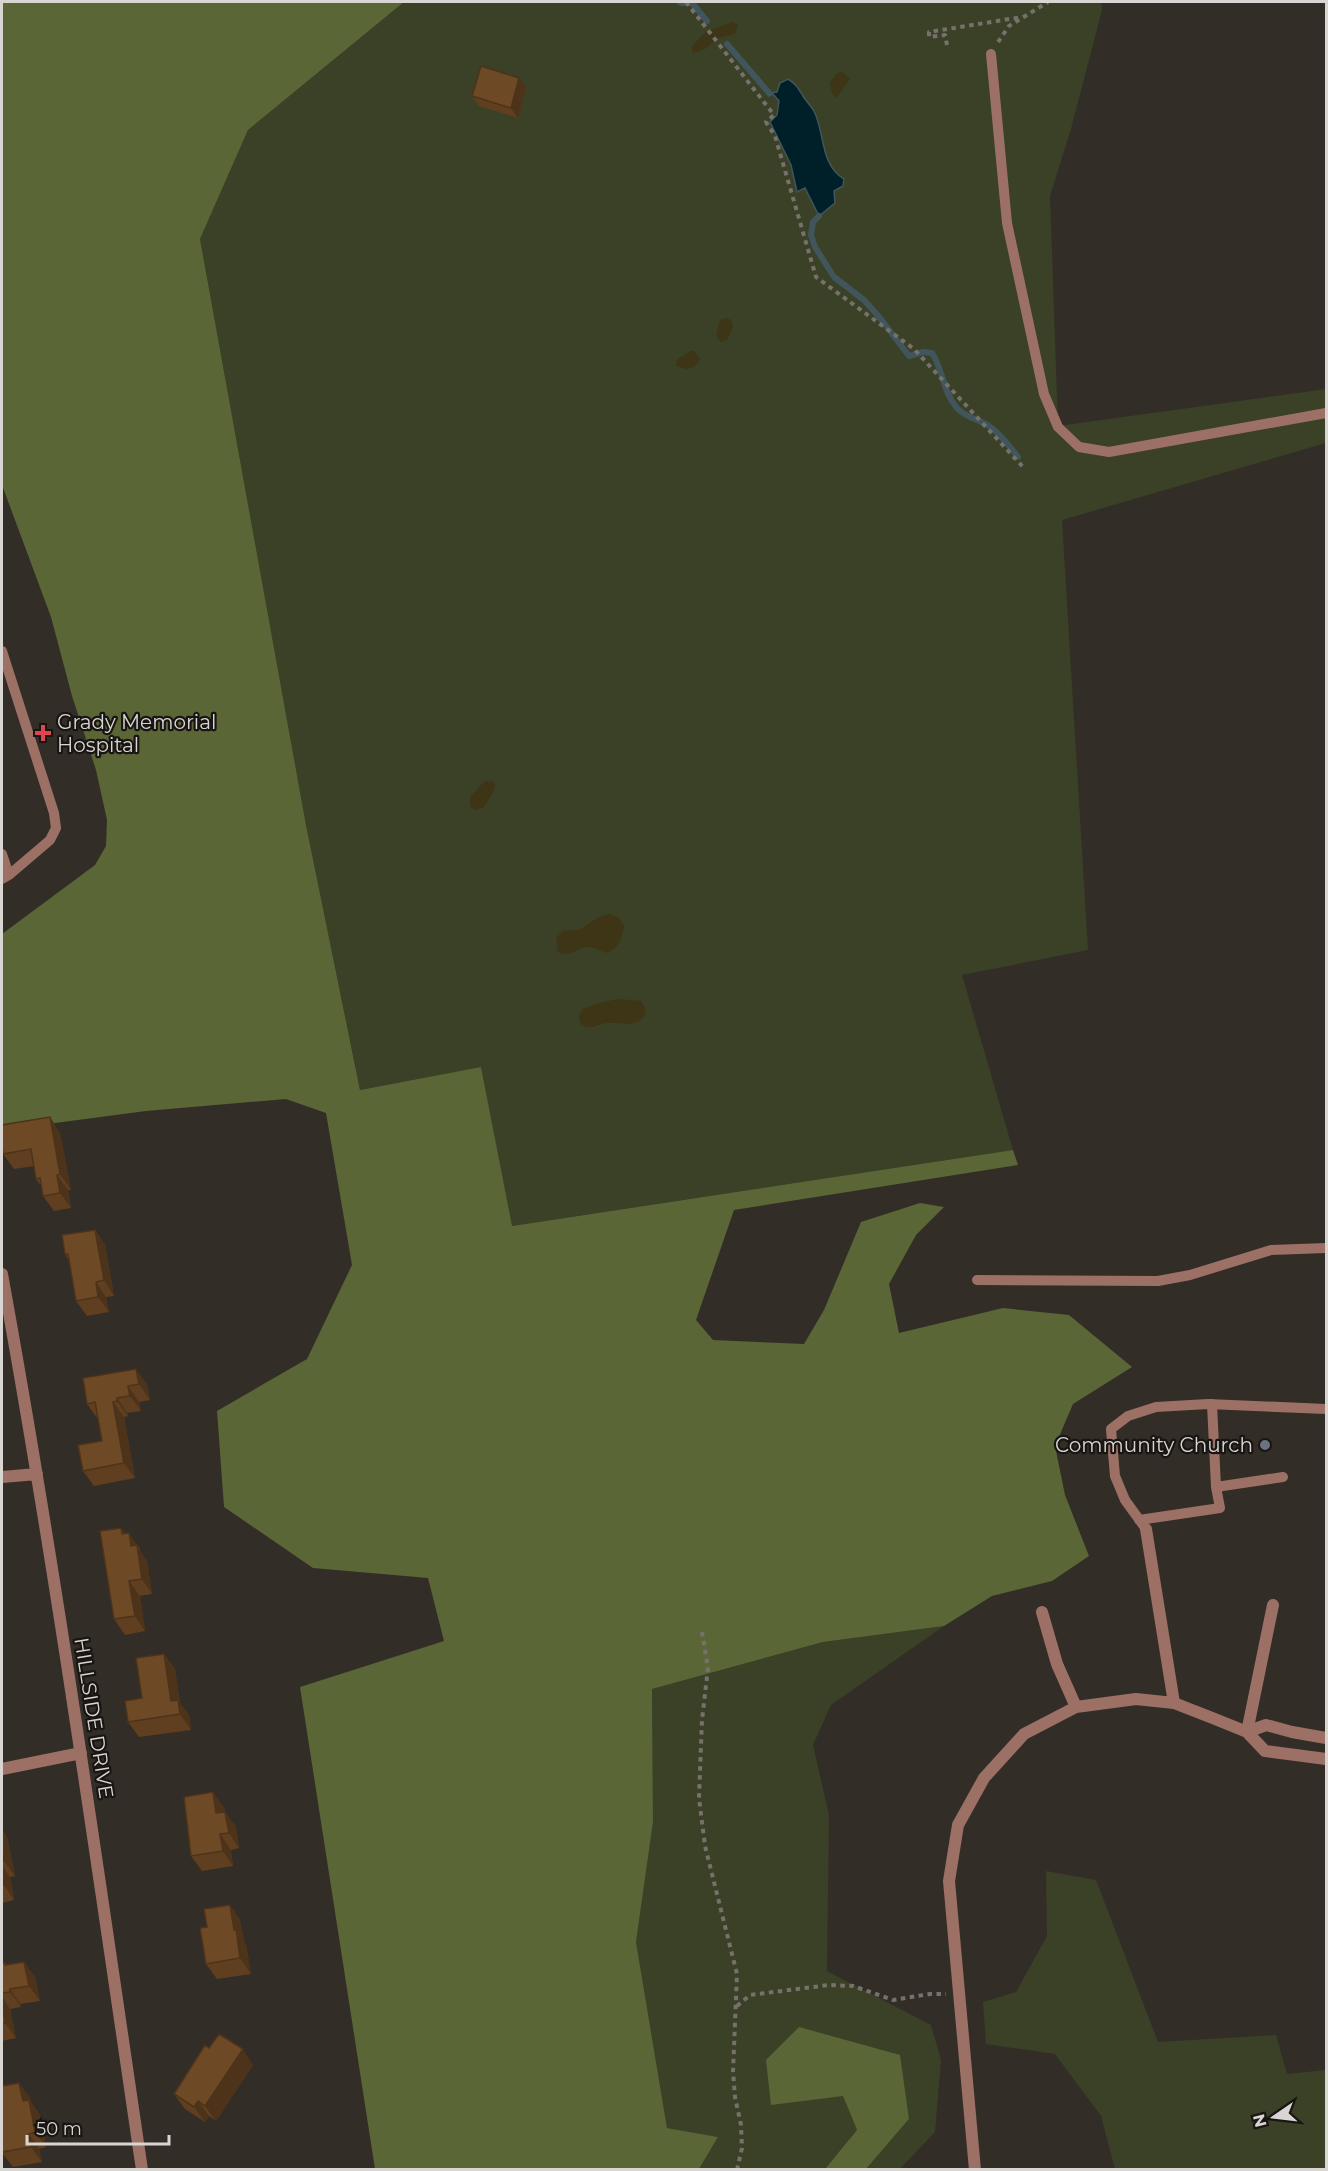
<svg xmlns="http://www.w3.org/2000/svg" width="1328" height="2171" font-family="Montserrat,sans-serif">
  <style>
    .green { fill: #3a4126 }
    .forest { fill: #5a6636 }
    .sand { fill: #3d3515 }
    .water { fill: #002029; stroke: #41565c; stroke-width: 1.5 }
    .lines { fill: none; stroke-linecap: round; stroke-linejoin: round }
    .stream { stroke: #41565c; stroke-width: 6 }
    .path { stroke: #76716c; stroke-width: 4; stroke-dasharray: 4.5 4.5; stroke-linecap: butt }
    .service { stroke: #9c7065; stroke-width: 10 }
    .minor { stroke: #9c7065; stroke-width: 12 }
    .wall { fill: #5f3f20 }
    .shaded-wall { fill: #4d331a }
    .building { fill: #6e4925; stroke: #4d331a; stroke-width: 1.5 }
    .health-dot { fill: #e0444e; stroke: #181513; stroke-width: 2 }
    .worship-dot { fill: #6b7280; stroke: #181513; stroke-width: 2 }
    .labels { text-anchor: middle; stroke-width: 4.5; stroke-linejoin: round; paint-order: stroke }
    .poi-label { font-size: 20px; fill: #d9d5d2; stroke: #181513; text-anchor: start }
    .street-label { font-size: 20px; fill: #d9d5d2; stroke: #181513 }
  </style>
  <rect width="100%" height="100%" fill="#332d27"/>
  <!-- green -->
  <path class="green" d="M404,2h697l1,8 -31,119 -21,67 8,230 268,-37v54l-264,77 26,430 -126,25 51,175 -502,76 -30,-159 -121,23 -54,-265 -106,-586 48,-109z
    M944,1626l-113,79 -18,40 16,70 -2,156 104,54 10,35 -6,72 -35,37h-34l43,-50 -66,-23 14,34 -32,39h-126l19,-32 -51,-9 -31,-186 17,-120 -1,-133 171,-47z
    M1046,1871l50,9 62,162 118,-7 11,39 39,-4v99h-211l-14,-53 -46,-62 -69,-10 -3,-42 33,-10 31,-56z"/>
  <!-- forest -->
  <path class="forest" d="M2,2h402l-156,128 -48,109 106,586 54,265 121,-23 31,159 501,-76 5,15 -284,45 -38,110 17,20 91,4 20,-34 37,-88 59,-19 24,4 -28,28 -27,49 10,49 104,-25 66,7 63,52 -59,37 -18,42 10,49 24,61 -37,25 -60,15 -48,30 -121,16 -171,47 1,133 -17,120 31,186 51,9 -19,32h-324l-75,-482 144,-46 -16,-63 -115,-10 -89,-61 -7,-96 90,-52 45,-94 -26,-152 -40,-14 -140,12 -144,19v-196l93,-69 11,-19 1,-26 -11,-50 -24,-74 -21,-79 -49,-132z
    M799,2027l101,28 9,64 -43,50h-41l32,-39 -14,-34 -72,9 -5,-45z"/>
  <!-- sand -->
  <path class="sand" d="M733,22l5,3 -3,9 -17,4 -13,11 -10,4 -3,-2v-5l14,-14z
    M840,72l4,1 6,6 -14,19 -4,-5 -2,-10 6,-9z
    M726,318l5,2 2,7 -6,13 -6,2c-9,-7 -2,-12 -1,-22z
    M691,351h3l6,9 -6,7 -8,2 -10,-3 1,-6z
    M485,781h7l3,3 -1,7 -11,17 -8,2 -5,-4v-9z
    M609,914l9,3 6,9c-2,12 -5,23 -18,27 -5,-2 -13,-7 -19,-6 -11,1 -17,11 -29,5l-2,-13 6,-8 17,-1 20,-13z
    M618,999l23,2 5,9 -2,7c-12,12 -22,4 -37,6 -11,1 -17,9 -27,0l-1,-7 3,-7 13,-5z"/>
  <!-- water -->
  <path class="water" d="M788,79c8,5 10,9 15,17 3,5 8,10 11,15 11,22 6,54 30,68l-1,7 -9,5 1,12 -16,13 -14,-28 -8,4 -6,-27 -21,-43 7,-7 2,-14 -6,-7 -4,2v-3l8,-1 3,-9z"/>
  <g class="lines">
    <!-- stream -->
    <path class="stream" d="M679,2l2,1h11l15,18
      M727,44l42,49
      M819,216l-6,6 -2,13 4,12 19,30 30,23 16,18 29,38 14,-4 9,1c11,17 11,39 25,55 9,10 22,11 32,18 9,6 22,22 29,31"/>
    <!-- path -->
    <path class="path" d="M686,2l88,113 -8,7 9,14 41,141 98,72 109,118
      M998,42l11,-16 39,-24
      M947,45l-2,-10 -16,2v-5l93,-15
      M702,1632l6,36 -6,52 -3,78 6,48 32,128 -4,98 2,25 6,28 1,23 -5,22
      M737,2006l13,-11 79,-10 24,1 40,14 37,-6h16"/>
    <!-- service -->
    <path class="service" d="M991,54l16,169 37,171 14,33 21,20 30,5 217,-39
      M2,651l52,162 2,15 -6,12 -41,35
      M2,854l7,21 -7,4
      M977,1280l181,1 32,-6 81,-25 55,-2
      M1212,1404l4,83
      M1139,1520l81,-12 -4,-21 67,-10
      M1146,1529l-21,-29 -10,-24 -4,-47 17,-13 28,-9 52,-3 118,5"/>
    <!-- minor -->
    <path class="minor" d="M2,1274c54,297 96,597 140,896
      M2,1477l35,-3
      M1146,1529l28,174
      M1042,1612l15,52 19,43
      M1247,1732l26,-127
      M1247,1732l19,-7 26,7 34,6
      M2,1769l79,-16
      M975,2170l-26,-289 9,-56 26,-47 40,-44 52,-27 60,-8 38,4 41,16 32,13 18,19 61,8"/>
  </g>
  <!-- wall -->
  <path class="wall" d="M519,78l7,10 -8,30 -39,-12 -7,-10z
    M60,1133l11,57h-3l3,18 -17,3 -11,-15 -1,-9 -6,-8 -2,-13 -20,3 -11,-15z
    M95,1230l10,15 9,51 -8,1 3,15 -22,4 -11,-15 -7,-40 -4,-7z
    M83,1378l64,6 3,16 -11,2 2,9 -14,2 1,3 -4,1 11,61 -41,8 -11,-15 19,-30 -4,-22 -11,-15z
    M121,1528l4,5 15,15v3l7,10 5,33 -12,2 5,35 -20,4 -11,-16z
    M164,1654l11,15 5,34 9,12 2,15 -52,7 -11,-15 14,-24z
    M213,1792l11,16 1,4 11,15 3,21 -8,2 2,16 -31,5 -11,-15z
    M2,1829l5,8 8,39 -5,1 4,23 -12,3z
    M230,1905l10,15 4,21 2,3 5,30 -34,5 -11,-15 1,-37z
    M24,1962l11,15 5,24 -20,3 1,3 -11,2 6,29 -14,3v-78h3l1,2z
    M209,2048l44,17 -37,56 -7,-5 -4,6 -20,-13 -11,-15z
    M19,2083l11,15 1,4 9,13 6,32 -7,2 3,13 -29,5 -11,-14v-40z"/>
  <!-- shaded-wall -->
  <path class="shaded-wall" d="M519,78l7,10 -8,30 -7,-10z
    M50,1117l10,16 11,57 -11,-16z
    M57,1175l11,15 3,18 -11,-15z
    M95,1230l10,15 9,51 -10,-16z
    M96,1282l10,15 3,15 -11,-15z
    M136,1369l11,15 3,16 -11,-16z
    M128,1386l11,16 2,9 -11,-15z
    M117,1398l10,15 1,3 -11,-15z
    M113,1402l11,15 11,61 -11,-15z
    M121,1528l9,13 -1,-8 18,28 5,33 -10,-15 -20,-45z
    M129,1581l11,15 5,35 -10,-15z
    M164,1654l11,15 5,34 9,12 2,15 -20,-29z
    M213,1792l11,16 3,21 -11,-16z
    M225,1812l11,15 3,21 -10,-15z
    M2,1829l5,8 8,39 -11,-15 -2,-14z
    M220,1834l11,16 2,16 -10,-15z
    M2,1866l8,11 4,23 -10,-15 -2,-11z
    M230,1905l10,15 4,21 2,3 5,30 -11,-16z
    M24,1962l11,15 5,24 -11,-15z
    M10,1989l10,15 1,3 -11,-15z
    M2,1996l8,13 6,29 -11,-15 -3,-20z
    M243,2049l10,16 -37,56 -11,-15z
    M19,2083l11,15 1,4 9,13 6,32 -11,-15 -12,-31z
    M198,2101l11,15 -4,6 -11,-15z
    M29,2134l10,15 3,13 -11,-15z"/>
  <!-- building -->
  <path class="building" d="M481,66l38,12 -8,30 -39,-12z
    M50,1117l10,57 -3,1 3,18 -17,3 -3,-18 -4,1 -5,-30 -28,5 -1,-8v-21z
    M95,1230l9,50 -8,2 2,15 -22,4 -8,-47h-3l-3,-19z
    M136,1369l3,15 -11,2 2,10 -13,2v3l-4,1 11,61 -41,8 -5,-26 24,-4 -7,-39 -8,2 -4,-26z
    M121,1528l1,6 7,-1 2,13 6,-1 5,34 -13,2 6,35 -21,3 -14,-88z
    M164,1654l7,47 7,-1 2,14 -52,8 -3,-21 17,-3 -6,-40z
    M213,1792l3,21 9,-1 4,21 -9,1 3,17 -32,5 -7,-59z
    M2,1847l2,14h-2z
    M2,1874l2,11h-2z
    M230,1905l4,25 2,-1 4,29 -34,6 -6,-36 7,-1 -3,-18z
    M24,1962l5,24 -19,3v3l-8,1v-30h3v2z
    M2,2003l3,20 -3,1z
    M219,2034l24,15 -38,57 -7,-5 -4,6 -20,-13 31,-49 4,3z
    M19,2083l4,18 6,-1 6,32 -6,2 2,13 -29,5v-66z"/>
  <!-- markers -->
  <path class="health-dot" d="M40 724h6v6h6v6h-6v6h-6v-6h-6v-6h6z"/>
  <circle class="worship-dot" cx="1265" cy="1445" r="6"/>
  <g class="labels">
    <!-- poi labels -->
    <g class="poi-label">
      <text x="57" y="729">Grady Memorial<tspan x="57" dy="23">Hospital</tspan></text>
      <text x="1253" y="1452" text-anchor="end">Community Church</text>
    </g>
    <!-- street labels -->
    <g class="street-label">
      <text transform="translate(94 1718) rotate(81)" y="7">HILLSIDE DRIVE</text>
    </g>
  </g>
  <!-- border -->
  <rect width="1328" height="2171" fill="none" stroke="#d9d5d2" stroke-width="6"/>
  <!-- north arrow -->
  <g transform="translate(1274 2117) rotate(256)" stroke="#181513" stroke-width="4.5" paint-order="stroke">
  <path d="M0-4.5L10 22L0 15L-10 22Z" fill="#d9d5d2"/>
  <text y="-9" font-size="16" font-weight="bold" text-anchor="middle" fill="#d9d5d2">N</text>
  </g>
  <!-- scale -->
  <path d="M27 2135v9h142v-9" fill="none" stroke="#d9d5d2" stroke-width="3"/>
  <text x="36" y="2135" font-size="18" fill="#d9d5d2" stroke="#181513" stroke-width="4.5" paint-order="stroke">50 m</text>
</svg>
